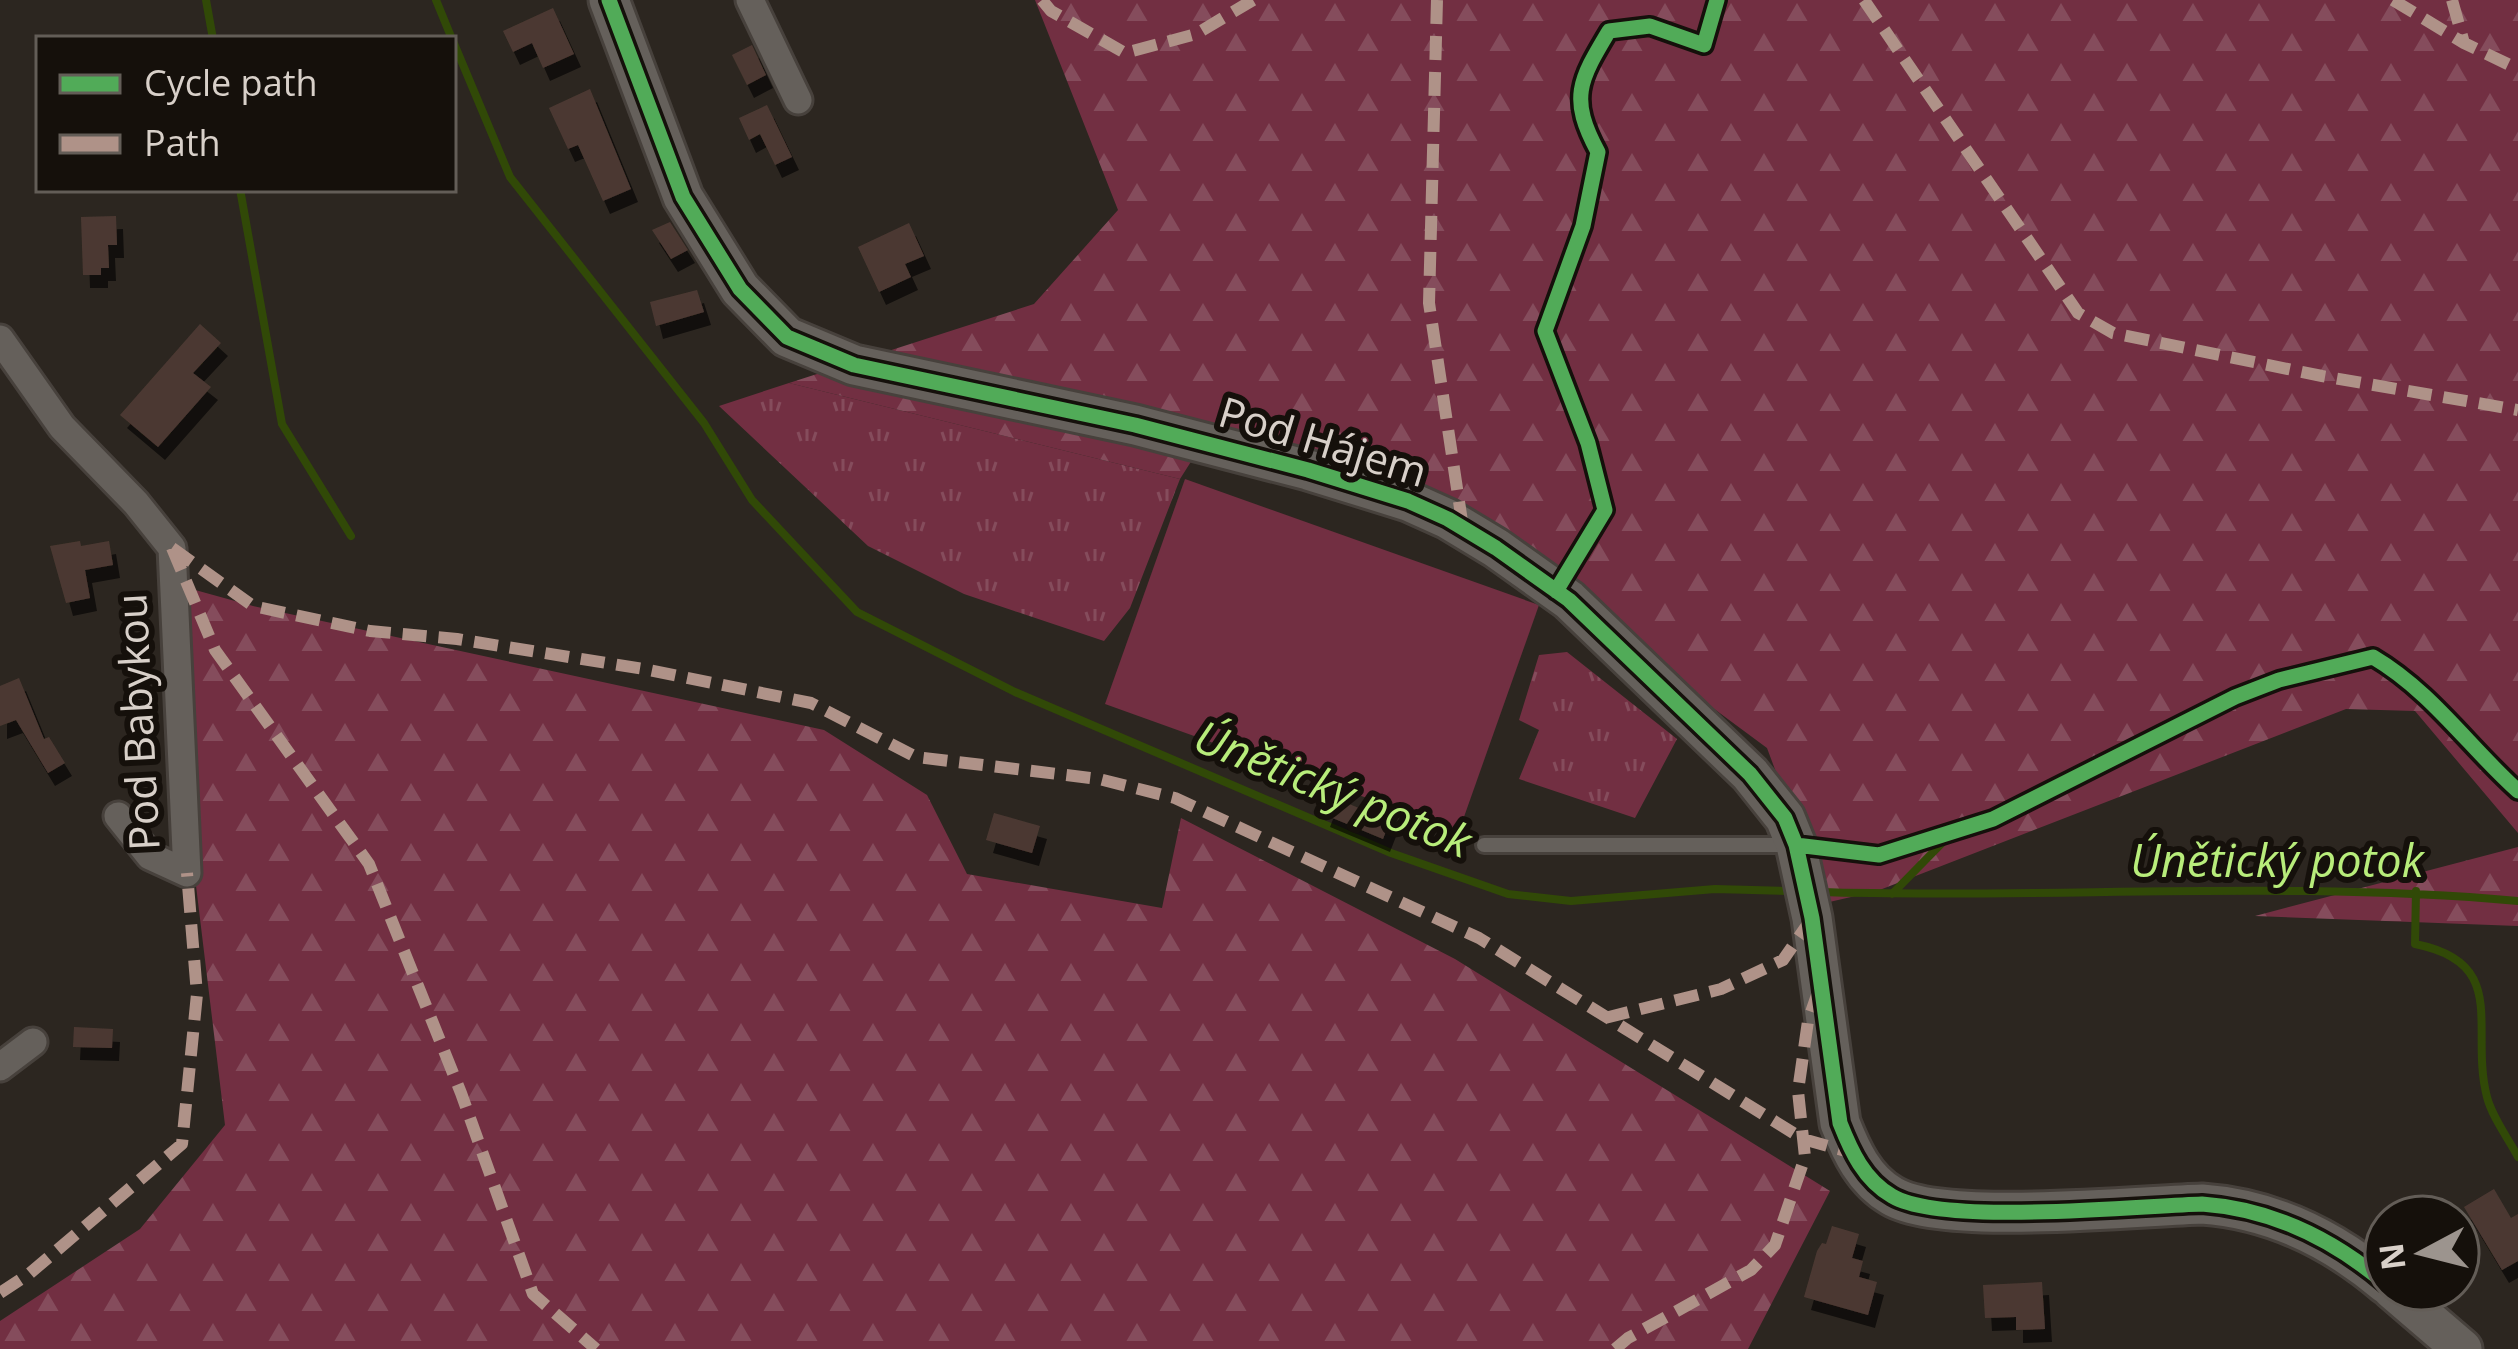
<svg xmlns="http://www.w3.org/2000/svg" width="2518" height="1349" font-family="'Open Sans',sans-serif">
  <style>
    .grass { fill: url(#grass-tufts) }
    .forest { fill: url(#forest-firs) }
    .garden { fill: #722f42 }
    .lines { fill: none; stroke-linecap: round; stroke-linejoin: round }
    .stream { stroke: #314907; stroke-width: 8 }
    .building { fill: #4c3932; filter: url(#shadow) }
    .lane-casing { stroke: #47413c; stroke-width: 20 }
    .street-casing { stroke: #47413c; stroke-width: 33 }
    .secondary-casing { stroke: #47413c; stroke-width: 45 }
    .lane { stroke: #65605b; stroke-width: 14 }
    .street { stroke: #65605b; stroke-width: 27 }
    .secondary { stroke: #65605b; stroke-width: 39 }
    .quiet { stroke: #af9288; stroke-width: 12; stroke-dasharray: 24 12; stroke-linecap: butt }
    .cycleway-casing { stroke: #15100b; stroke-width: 22 }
    .cycleway { stroke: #51ab58; stroke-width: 15 }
    .labels { text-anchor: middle; stroke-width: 12; stroke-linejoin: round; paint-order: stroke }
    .street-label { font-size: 42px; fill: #d8d0c9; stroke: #15100b }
    .water-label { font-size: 45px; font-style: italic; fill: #b8ed7b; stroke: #15100b }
  </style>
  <defs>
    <pattern id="grass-tufts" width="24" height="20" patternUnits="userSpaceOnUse" patternTransform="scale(3)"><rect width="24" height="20" fill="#722f42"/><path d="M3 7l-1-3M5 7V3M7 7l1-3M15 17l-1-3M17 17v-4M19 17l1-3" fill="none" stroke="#854c5c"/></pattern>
    <pattern id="forest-firs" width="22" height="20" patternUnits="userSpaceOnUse" patternTransform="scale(3)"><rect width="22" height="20" fill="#722f42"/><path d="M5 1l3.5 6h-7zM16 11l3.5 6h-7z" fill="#854c5c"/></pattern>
    <filter id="shadow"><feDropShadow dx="7" dy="13" stdDeviation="0" flood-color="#0009"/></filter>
  </defs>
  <rect width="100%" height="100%" fill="#2c2620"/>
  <!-- grass -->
  <path class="grass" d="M789,383l391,96 -50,129 -26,33 -140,-47 -96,-48 -149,-140z
    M1567,652l110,87 -42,79 -116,-39 20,-49 -20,-10 20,-65z"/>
  <!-- forest -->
  <path class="forest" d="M1035,0h1483v833l-103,-122 -69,-2 -469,182 -52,12 -58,-155 -284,-210 -272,-108 -31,49 -391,-96 245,-79 84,-94z
    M159,580l94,26 571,124 103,65 40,79 195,34 19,-90 274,141 375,232 -82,158h-1748v-28l140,-92 85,-104z
    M2518,847v79l-263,-10z"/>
  <!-- garden -->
  <path class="garden" d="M1185,479l354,126 -80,226 -354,-127z"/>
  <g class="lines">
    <!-- stream -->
    <path class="stream" d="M206,0l7,39
      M436,0l16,39
      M453,41l57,136 194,246 48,77 105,112 158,80 376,161 117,41 63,7 144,-12 76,2
      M240,189l42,235 69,112
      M2416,891l-1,53c96,19 54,84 72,153 5,20 21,41 31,60
      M1818,892c233,7 468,-12 700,9
      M1892,894l53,-54"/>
  </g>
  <!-- building -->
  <path class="building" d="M553,8l21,46 -31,14 -11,-25 -19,9 -10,-21z
    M752,45l14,30 -19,10 -15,-30z
    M590,89l41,100 -28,12 -25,-56 -10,4 -19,-41z
    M767,105l25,52 -17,8 -15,-31 -11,6 -10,-22z
    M116,216l1,29h-9l1,23h-8v7h-18l-2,-58z
    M670,222l18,28 -17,9 -19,-29z
    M909,223l15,33 -19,8 6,13 -32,15 -21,-45z
    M697,290l7,22 -48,14 -6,-24z
    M200,324l21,19 -28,30 18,14 -53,60 -38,-32z
    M80,541l1,5 28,-5 4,24 -28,5 5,28 -24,5 -16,-57z
    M19,678l25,61 5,-2 16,26 -17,10 -32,-53 -16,6v-40z
    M1330,796l60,25 -7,18 -60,-25z
    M994,813l46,13 -8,27 -46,-13z
    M74,1027l39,2 -1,19 -39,-1z
    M2494,1189l17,29 7,-4v47l-16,9 -38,-63z
    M1832,1226l27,8 -7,24 11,3 -4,16 18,5 -9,33 -64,-18 13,-46 5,-8 4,1z
    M2042,1282l3,47 -29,1v-13l-31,1 -2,-33z"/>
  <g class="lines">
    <defs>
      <path id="lane" d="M1484,845h307"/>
      <path id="street" d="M750,0l48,100
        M0,339l62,88 74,76 36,45 15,325 -37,-17 -32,-40
        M0,1067l33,-25"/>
      <path id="secondary" d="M609,0l74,197 57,92 47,48 67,28 281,60 173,45 100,31 40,18 48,29 73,52 181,174 35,44 11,27 16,73 28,205c11,28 24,57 52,73 50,30 244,10 310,8 70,5 131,35 184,80
        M2392,1289l70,60"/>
    </defs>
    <!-- lane casing -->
    <use href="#lane" class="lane-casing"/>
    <!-- street casing -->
    <use href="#street" class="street-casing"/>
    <!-- secondary casing -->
    <use href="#secondary" class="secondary-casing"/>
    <!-- lane -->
    <use href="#lane" class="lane"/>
    <!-- street -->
    <use href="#street" class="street"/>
    <!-- secondary -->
    <use href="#secondary" class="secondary"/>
    <!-- quiet -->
    <path class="quiet" d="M1042,0l9,11 74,42 71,-19 57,-34
      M1437,0l-8,303 34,225
      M1864,0l214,313 35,20 209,43 196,34
      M2393,0l71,43 54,26
      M2452,0l12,43
      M172,548l81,58 117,25 87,8 187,30 167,34 105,54 183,22 76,19 304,140 324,201 50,14
      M172,548l43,102 154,214 92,229 72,201 63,55
      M1605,1018l116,-29 62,-29 29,-42
      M0,1293l29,-19 153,-130 15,-150 -10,-121
      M1615,1349l13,-11 123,-68 24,-25 30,-88 -7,-66 10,-70 9,-26"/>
    <defs>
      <path id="cycleway" d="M609,0l74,197 57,92 47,48 67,28 281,60 173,45 100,31 40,18 48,29 73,52 181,174 35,44 11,27 16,73 28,205c11,28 24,57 52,73 50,30 244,10 310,8 70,5 131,35 184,80
        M1556,591l49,-81 -17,-67 -43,-112 38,-105 15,-74c-29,-54 -19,-71 11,-121l41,-5 54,19 13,-45
        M1796,845l83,10 114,-36 242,-122 44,-17 94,-23c59,35 95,89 145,134"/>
    </defs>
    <!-- cycleway casing -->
    <use href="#cycleway" class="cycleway-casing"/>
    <!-- cycleway -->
    <use href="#cycleway" class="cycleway"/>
  </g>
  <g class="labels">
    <!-- street labels -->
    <g class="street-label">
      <text transform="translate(1323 442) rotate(17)" y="15">Pod Hájem</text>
      <text transform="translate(138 722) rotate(-93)" y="15">Pod Babykou</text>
    </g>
    <!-- water labels -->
    <g class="water-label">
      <text transform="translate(1333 789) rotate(22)" y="16">Únětický potok</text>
      <text x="2277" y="877">Únětický potok</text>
    </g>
  </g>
  <!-- legend -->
  <rect x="36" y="36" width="420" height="156" fill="#15100b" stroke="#635d57" stroke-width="3"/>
  <rect x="60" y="75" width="60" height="18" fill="#51ab58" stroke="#635d57" stroke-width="3"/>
  <text x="144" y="96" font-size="36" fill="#d8d0c9">Cycle path</text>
  <rect x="60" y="135" width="60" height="18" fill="#af9288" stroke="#635d57" stroke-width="3"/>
  <text x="144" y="156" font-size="36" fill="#d8d0c9">Path</text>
  <!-- north arrow -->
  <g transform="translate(2422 1253) rotate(263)"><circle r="57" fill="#15100b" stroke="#635d57" stroke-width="3"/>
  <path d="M0-9L21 45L0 30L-21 45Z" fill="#9c948e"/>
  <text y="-18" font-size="33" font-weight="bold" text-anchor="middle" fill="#d8d0c9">N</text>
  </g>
</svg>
